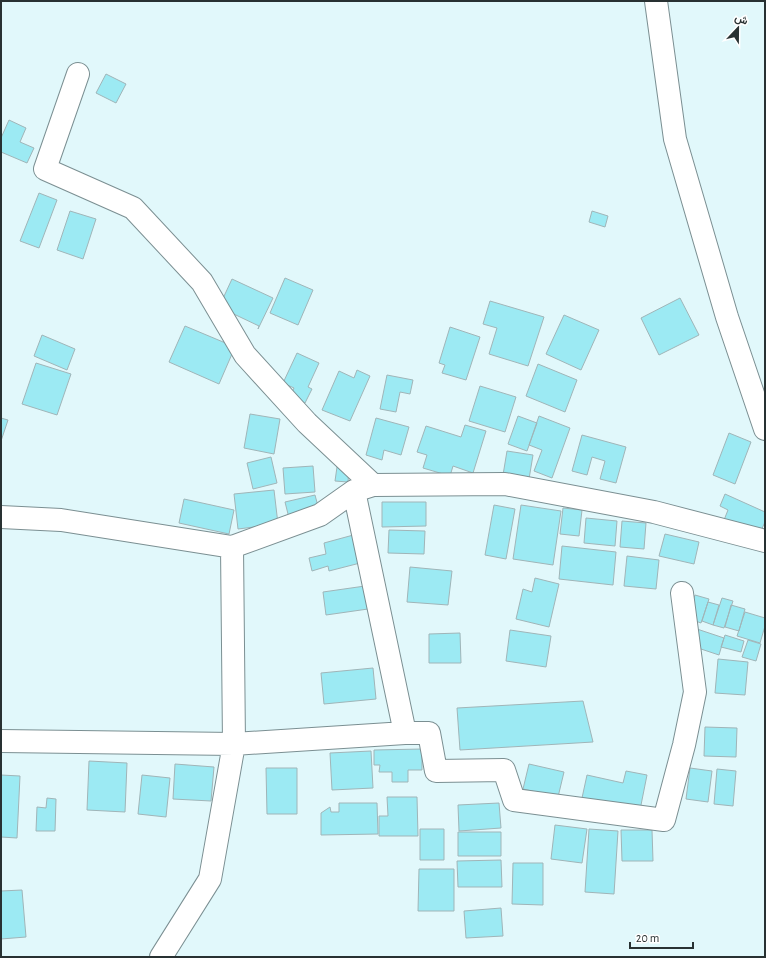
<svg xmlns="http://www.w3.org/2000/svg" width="766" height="958" font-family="'Alegreya Sans',Vazirmatn,sans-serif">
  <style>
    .building { fill: #9ceaf3; stroke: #a0b5b8 }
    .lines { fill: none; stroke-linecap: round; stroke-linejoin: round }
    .street-casing { stroke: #7b8f92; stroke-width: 24 }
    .street { stroke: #fff; stroke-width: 22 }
  </style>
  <rect width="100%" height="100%" fill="#e1f8fb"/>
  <!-- building -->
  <path class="building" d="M106,74l20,10 -10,19 -20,-10z
    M9,120l17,8 -6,14 14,6 -7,15 -26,-11v-14z
    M39,193l18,7 -18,48 -19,-7z
    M70,211l26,8 -13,40 -26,-9z
    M592,211l16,5 -3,11 -16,-5z
    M285,278l28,12 -15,35 -28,-12z
    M232,279l41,19 -15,31 1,-3 -40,-19z
    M680,298l19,37 -40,20 -18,-37z
    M490,301l54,16 -16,49 -39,-12 8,-26 -14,-4z
    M564,315l35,15 -18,40 -35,-16z
    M185,326l50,21 -16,37 -50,-22z
    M450,327l30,10 -14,43 -24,-7 3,-8 -6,-2z
    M42,335l33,14 -8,21 -33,-14z
    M297,353l22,10 -11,24 4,2 -7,14 -15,-7 4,-8 -11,-5z
    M36,363l35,11 -14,41 -35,-11z
    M538,364l39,16 -12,32 -39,-16z
    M357,370l13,6 -20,45 -28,-11 17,-39 15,7z
    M387,375l26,5 -3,14 -10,-2 -4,20 -16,-3z
    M480,386l36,11 -11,35 -36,-11z
    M250,414l30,5 -6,35 -30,-6z
    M518,416l19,7 -10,28 -19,-7z
    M539,416l31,12 -18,50 -18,-7 8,-21 -13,-5z
    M1,418l7,2 -7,21z
    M376,418l33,9 -8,28 -17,-5 -2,10 -16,-5z
    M465,425l21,6 -13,42 -20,-7 -3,10 -27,-8 4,-13 -10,-3 9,-26 35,11z
    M729,433l22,9 -16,42 -22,-9z
    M582,435l44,12 -10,36 -16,-4 5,-18 -13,-4 -5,18 -15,-4z
    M507,451l26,4 -4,24 -26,-4z
    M271,457l6,26 -24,6 -6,-26z
    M313,466l2,26 -30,2 -2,-26z
    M337,467l12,1 -1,14 -13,-1z
    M274,490l4,34 -40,5 -4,-35z
    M725,494l40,18v10l-6,13 -35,-15 4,-10 -8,-4z
    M315,495l4,15 -30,8 -4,-16z
    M184,499l50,11 -5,24 -50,-11z
    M382,502h44v24l-44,1z
    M494,505l21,4 -9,50 -21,-4z
    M521,505l40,6 -8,54 -40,-6z
    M563,508l19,2 -3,26 -19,-2z
    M586,518l31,3 -2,25 -31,-3z
    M622,521l24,2 -2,26 -24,-2z
    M389,530l36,1 -1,23 -36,-1z
    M357,534l7,28 -35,9 -1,-5 -16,5 -3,-13 17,-4 -2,-11z
    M665,534l34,8 -5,22 -35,-8z
    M562,546l54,6 -3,33 -54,-6z
    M627,556l32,4 -3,29 -32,-3z
    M410,567l42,4 -4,34 -41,-3z
    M535,578l24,6 -10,43 -33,-8 7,-30 9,3z
    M365,586l3,23 -42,6 -3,-23z
    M695,595l14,4 -8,24 -14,-5z
    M722,598l11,3 -9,27 -11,-3z
    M708,602l11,3 -6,20 -11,-4z
    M731,605l14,4 -6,22 -14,-4z
    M745,612l20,6v8l-5,17 -23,-7z
    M697,629l27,9 -5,17 -27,-9z
    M510,630l41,6 -5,31 -40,-6z
    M460,633l1,30h-32v-29z
    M725,635l19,6 -3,11 -20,-5z
    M748,640l13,4 -5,17 -14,-4z
    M718,659l30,3 -3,33 -30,-2z
    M373,668l3,31 -52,5 -3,-31z
    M583,701l10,41 -133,8 -3,-42z
    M705,727l32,1 -1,29 -32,-1z
    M422,749v21h-14v12h-16v-10h-13l1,-7h-6v-15z
    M371,751l2,37 -41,2 -2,-37z
    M89,761l38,2 -2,49 -38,-2z
    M175,764l39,3 -3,34 -38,-2z
    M529,764l35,8 -6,25 -35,-8z
    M266,768h31v46h-30z
    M690,768l22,3 -4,31 -22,-3z
    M717,769l19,2 -3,35 -19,-2z
    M626,771l21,4 -7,35 -58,-12 5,-23 36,8z
    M1,775l19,1 -3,62 -16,-1z
    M142,775l28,3 -4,39 -28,-3z
    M387,797h30l1,39h-39v-20h9z
    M47,798l9,1 -1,32h-19l1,-24 9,1z
    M339,803h38l1,31 -57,1v-22l9,-6 1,5h8z
    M499,803l2,25 -42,3 -1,-26z
    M555,825l32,4 -5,34 -31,-4z
    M420,829h24v31h-24z
    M589,829l29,2 -4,63 -29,-2z
    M621,830h31l1,31h-31z
    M458,832h43v24h-43z
    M501,860l1,27h-44l-1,-26z
    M513,863h30v42l-31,-1z
    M419,869h35v42h-36z
    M22,890l4,47 -25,2v-48z
    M501,908l2,28 -37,2 -2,-27z"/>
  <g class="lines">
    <defs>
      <path id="street" d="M656,1l19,138 52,178 38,112
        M78,74l-33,95 88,39 69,74 43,73 62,68 66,62
        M1,517l60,3 171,27 88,-32 34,-24 19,-6 132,-1 149,28 111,29
        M405,733h24l7,38 68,-1 10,30 150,20 20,-75 11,-53 -13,-99
        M1,741l233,3 -2,-197
        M161,957l49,-78 24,-135 171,-11 -51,-242"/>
    </defs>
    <!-- street casing -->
    <use href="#street" class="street-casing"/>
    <!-- street -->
    <use href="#street" class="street"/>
  </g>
  <!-- border -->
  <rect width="766" height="958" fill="none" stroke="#283132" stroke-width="4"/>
  <!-- north arrow -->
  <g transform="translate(738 28) rotate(22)" stroke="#ffffff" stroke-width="3" paint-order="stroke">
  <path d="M0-3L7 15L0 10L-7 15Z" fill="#283132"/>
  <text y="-6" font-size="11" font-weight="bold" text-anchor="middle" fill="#283132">ش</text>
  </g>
  <!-- scale -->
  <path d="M630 942v6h63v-6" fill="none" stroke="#283132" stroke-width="2"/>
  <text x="636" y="942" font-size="12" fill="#283132" stroke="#ffffff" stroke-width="3" paint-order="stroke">20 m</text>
</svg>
